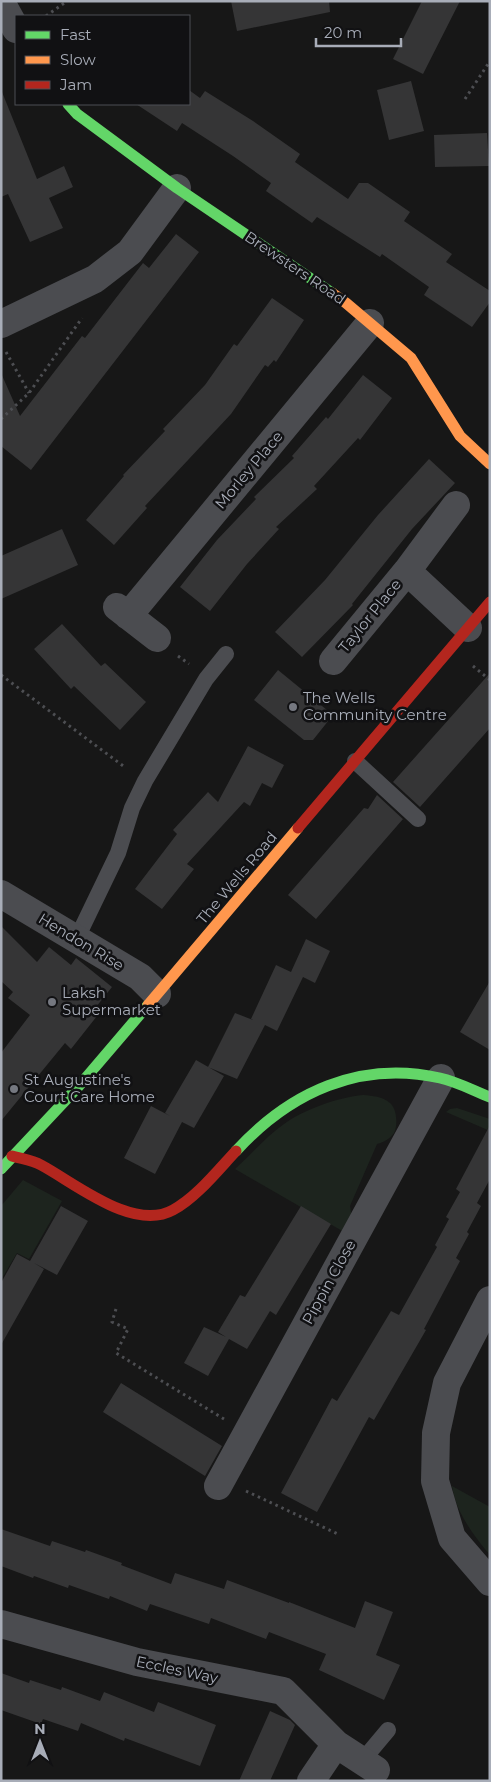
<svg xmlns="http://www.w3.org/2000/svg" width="491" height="1782" font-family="Montserrat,sans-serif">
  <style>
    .green { fill: #1d241e }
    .building { fill: #353536 }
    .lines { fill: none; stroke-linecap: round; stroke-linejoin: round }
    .path { stroke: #4d4e52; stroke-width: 3; stroke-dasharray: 2.5 4; stroke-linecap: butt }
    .lane { stroke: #4b4c50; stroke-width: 16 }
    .street { stroke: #4b4c50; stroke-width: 28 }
    .fast { stroke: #63d668; stroke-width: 11 }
    .slow { stroke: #ff974d; stroke-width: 11 }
    .jam { stroke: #b3261e; stroke-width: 11 }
    .poi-dot { fill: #757880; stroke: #111113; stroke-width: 2 }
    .labels { text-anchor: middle; stroke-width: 5; stroke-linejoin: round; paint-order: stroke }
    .street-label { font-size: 15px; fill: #a8adb8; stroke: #111113 }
    .poi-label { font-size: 15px; fill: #a8adb8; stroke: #111113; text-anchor: start }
  </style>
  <rect width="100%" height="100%" fill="#171717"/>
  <!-- green -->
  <path class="green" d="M363,1095c10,1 19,1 27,8 7,6 8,22 4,30 -4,6 -10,9 -17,11l-27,62 2,12 -8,14 -109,-63c16,-15 31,-32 49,-45 19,-14 55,-27 79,-29z
    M457,1108l33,11v12l-44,-19 4,-3z
    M23,1180l39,21 -33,58 -12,-6 -16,27v-74z
    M452,1486l38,21v48c-17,-20 -34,-43 -38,-69z"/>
  <!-- building -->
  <path class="building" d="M231,1h98l1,11 -93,19z
    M422,1h38l-37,73 -30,-15z
    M411,81l13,50 -35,9 -12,-50z
    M189,90l11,8 5,-7 48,30 47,33 -5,8 53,37 11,-16h9l42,29 -6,9 48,33 -6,8 44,29v11l-18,25 -48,-32 5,-8 -47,-33 -2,3 -63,-40 -5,6 -46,-32 5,-8 -38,-27 -51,-33 -5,8 -41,-27h53z
    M2,92l35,87 27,-13 9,21 -24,11 14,30 -33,14 -22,-48 -7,3z
    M487,133l2,33 -54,1 -1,-32z
    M176,234l23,18 -168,218 -30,-24v-73l19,43 62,-80 3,2 58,-75 6,5z
    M272,298l32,22 -28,42 -2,-2 -6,7 -3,-2 -34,49 -86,92 2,2 -33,37 -28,-25 38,-44 -1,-1 42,-44 -2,-2 42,-44 29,-41 3,2z
    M363,375l29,23 -32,42 -2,-2 -44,48 3,3 -41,38 3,2 -32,35 -37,47 -30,-24 37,-47 39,-41 -2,-2 40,-39 -2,-2 34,-39 2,2z
    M429,459l26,24 -43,46 -60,75 1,1 -51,52 -27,-25 50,-52 53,-65z
    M62,529l16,36 -77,34v-43z
    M62,624l39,42 4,-3 41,39 -26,28 -46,-44 -3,3 -37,-40z
    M278,670l55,45 -20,25h-9l-50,-40z
    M490,673v55l-70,79 -27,-25z
    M248,746l36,19 -12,23 -10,-5 -12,23 -6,-4 -57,62 7,5 -32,40 -27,-20 42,-55 -4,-4 35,-38 10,10z
    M377,795l28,26 -2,-2 -87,100 -28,-24 76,-87 4,1z
    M1,926l36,36 12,-15 22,18 5,-7 36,29 -16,20 5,4 -30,38 -6,-6 -64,78v-68l29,-38 -22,-17 5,-6 -12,-11z
    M306,939l24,12 -15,32 -12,-6 -26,54 -12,-6 -28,54 -29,-12 27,-54 18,7 -2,-1 25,-54 15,7z
    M490,981v69l-30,-18z
    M196,1060l28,16 -30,52 -12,-6 -27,52 -31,-16 27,-52 19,10 -5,-3z
    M490,1125v54l-13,24 4,3 -14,26 2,2 -13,24 4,3 -36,68 2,1 -11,19 -41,71 -5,-3 -52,95 -36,-19 51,-95 5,3 54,-90 8,4 38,-68 -2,-2 14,-26 -3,-2 14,-25 -4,-3z
    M61,1206l27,15 -31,54 -23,-12 10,6 -43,76v-62l16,-29 13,7z
    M301,1206l30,18 -55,91 -6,-4 -23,38 -18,-10 -21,37 -24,-13 20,-36 22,10 -8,-5 22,-37 5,2z
    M121,1383l101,63 -17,30 -102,-64z
    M1,1529l49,17 2,-5 33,11 1,-2 36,13 -1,2 50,19 4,-11 49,16 3,-9 62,23v-1l66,26 10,-27 28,11 -17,43 24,10 -16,35 -65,-30 7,-16 -57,-22 -3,7 -55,-21 -2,6 -59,-20 -3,7 -37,-15 -1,3 -40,-14 -1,3 -34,-12 -1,2 -32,-12z
    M1,1673l28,10 1,-3 31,10 1,-3 38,14 4,-9 50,20 4,-10 58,23 -16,41 -75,-28 -1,3 -43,-18 -3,8 -35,-12 -2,5 -40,-14z
    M270,1711l20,9 5,5 -25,56h-31z"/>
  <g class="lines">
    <!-- path -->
    <path class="path" d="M46,16l21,-15
      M465,99l25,-38
      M6,352l23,41
      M1,419l28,-26 53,-75
      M178,656l11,8
      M473,666l17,14
      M1,675l125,93
      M116,1309l-4,13 16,7 -12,24 108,66
      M246,1491l92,43"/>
    <!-- lane -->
    <path class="lane" d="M355,761l63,58
      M77,938l41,-85 14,-45 13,-27 61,-102 20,-25
      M362,1761l26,-31"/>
    <!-- street -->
    <path class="street" d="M1,2l15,27
      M1,324l94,-45 35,-27 47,-64
      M407,571l61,57
      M117,607l40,31
      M128,616l242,-293
      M333,661l74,-90 49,-66
      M1,894l139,83 17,17
      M490,1300l-43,83 -11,50 -1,48 17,57 38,44
      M218,1486l223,-408
      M1,1624l136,38 146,29 53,53 40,26
      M311,1781l25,-37"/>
    <!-- fast -->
    <path class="fast" d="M68,104l9,10 100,74 155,105
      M236,1151c54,-59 124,-91 204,-73 18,4 34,13 50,19
      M1,1169l77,-82 70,-82"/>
    <!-- slow -->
    <path class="slow" d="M332,293l14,10 65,55 49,78 30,28
      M148,1005l150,-177"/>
    <!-- jam -->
    <path class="jam" d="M298,828l192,-226
      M12,1156c10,3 20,4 29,9 34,18 92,67 132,45 23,-12 45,-40 63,-59"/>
  </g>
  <!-- markers -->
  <g class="poi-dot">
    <circle cx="293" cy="707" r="5"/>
    <circle cx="52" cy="1002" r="5"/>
    <circle cx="14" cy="1089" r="5"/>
  </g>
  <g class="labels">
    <!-- street labels -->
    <g class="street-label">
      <text transform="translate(295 268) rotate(34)" y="5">Brewsters Road</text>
      <text transform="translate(249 470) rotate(-50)" y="5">Morley Place</text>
      <text transform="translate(370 616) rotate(-51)" y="5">Taylor Place</text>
      <text transform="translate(237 878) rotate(-50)" y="5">The Wells Road</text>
      <text transform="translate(81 942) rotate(31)" y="5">Hendon Rise</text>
      <text transform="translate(329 1282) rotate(-61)" y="5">Pippin Close</text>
      <text transform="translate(177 1670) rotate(12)" y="5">Eccles Way</text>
    </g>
    <!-- poi labels -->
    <g class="poi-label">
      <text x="303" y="703">The Wells<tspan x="303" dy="17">Community Centre</tspan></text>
      <text x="62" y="998">Laksh<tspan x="62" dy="17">Supermarket</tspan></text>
      <text x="24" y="1085">St Augustine's<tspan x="24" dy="17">Court Care Home</tspan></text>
    </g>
  </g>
  <!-- border -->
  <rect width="491" height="1782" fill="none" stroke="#a8adb8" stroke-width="5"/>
  <!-- legend -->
  <rect x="15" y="15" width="175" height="90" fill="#111113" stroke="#4d4f55"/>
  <rect x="25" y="31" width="25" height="8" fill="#63d668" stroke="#4d4f55"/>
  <text x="60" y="40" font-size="15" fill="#a8adb8">Fast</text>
  <rect x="25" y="56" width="25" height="8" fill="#ff974d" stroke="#4d4f55"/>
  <text x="60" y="65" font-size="15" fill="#a8adb8">Slow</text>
  <rect x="25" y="81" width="25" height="8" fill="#b3261e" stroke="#4d4f55"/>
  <text x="60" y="90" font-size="15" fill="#a8adb8">Jam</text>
  <!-- north arrow -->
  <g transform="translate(40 1742)" stroke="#111113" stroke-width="4" paint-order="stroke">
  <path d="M0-4L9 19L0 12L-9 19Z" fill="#a8adb8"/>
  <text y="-8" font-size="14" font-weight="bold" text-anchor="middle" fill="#a8adb8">N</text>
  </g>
  <!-- scale -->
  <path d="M316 38v8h85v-8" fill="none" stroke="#a8adb8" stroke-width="2.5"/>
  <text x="324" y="38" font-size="15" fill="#a8adb8" stroke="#111113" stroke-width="4" paint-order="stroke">20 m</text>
</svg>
